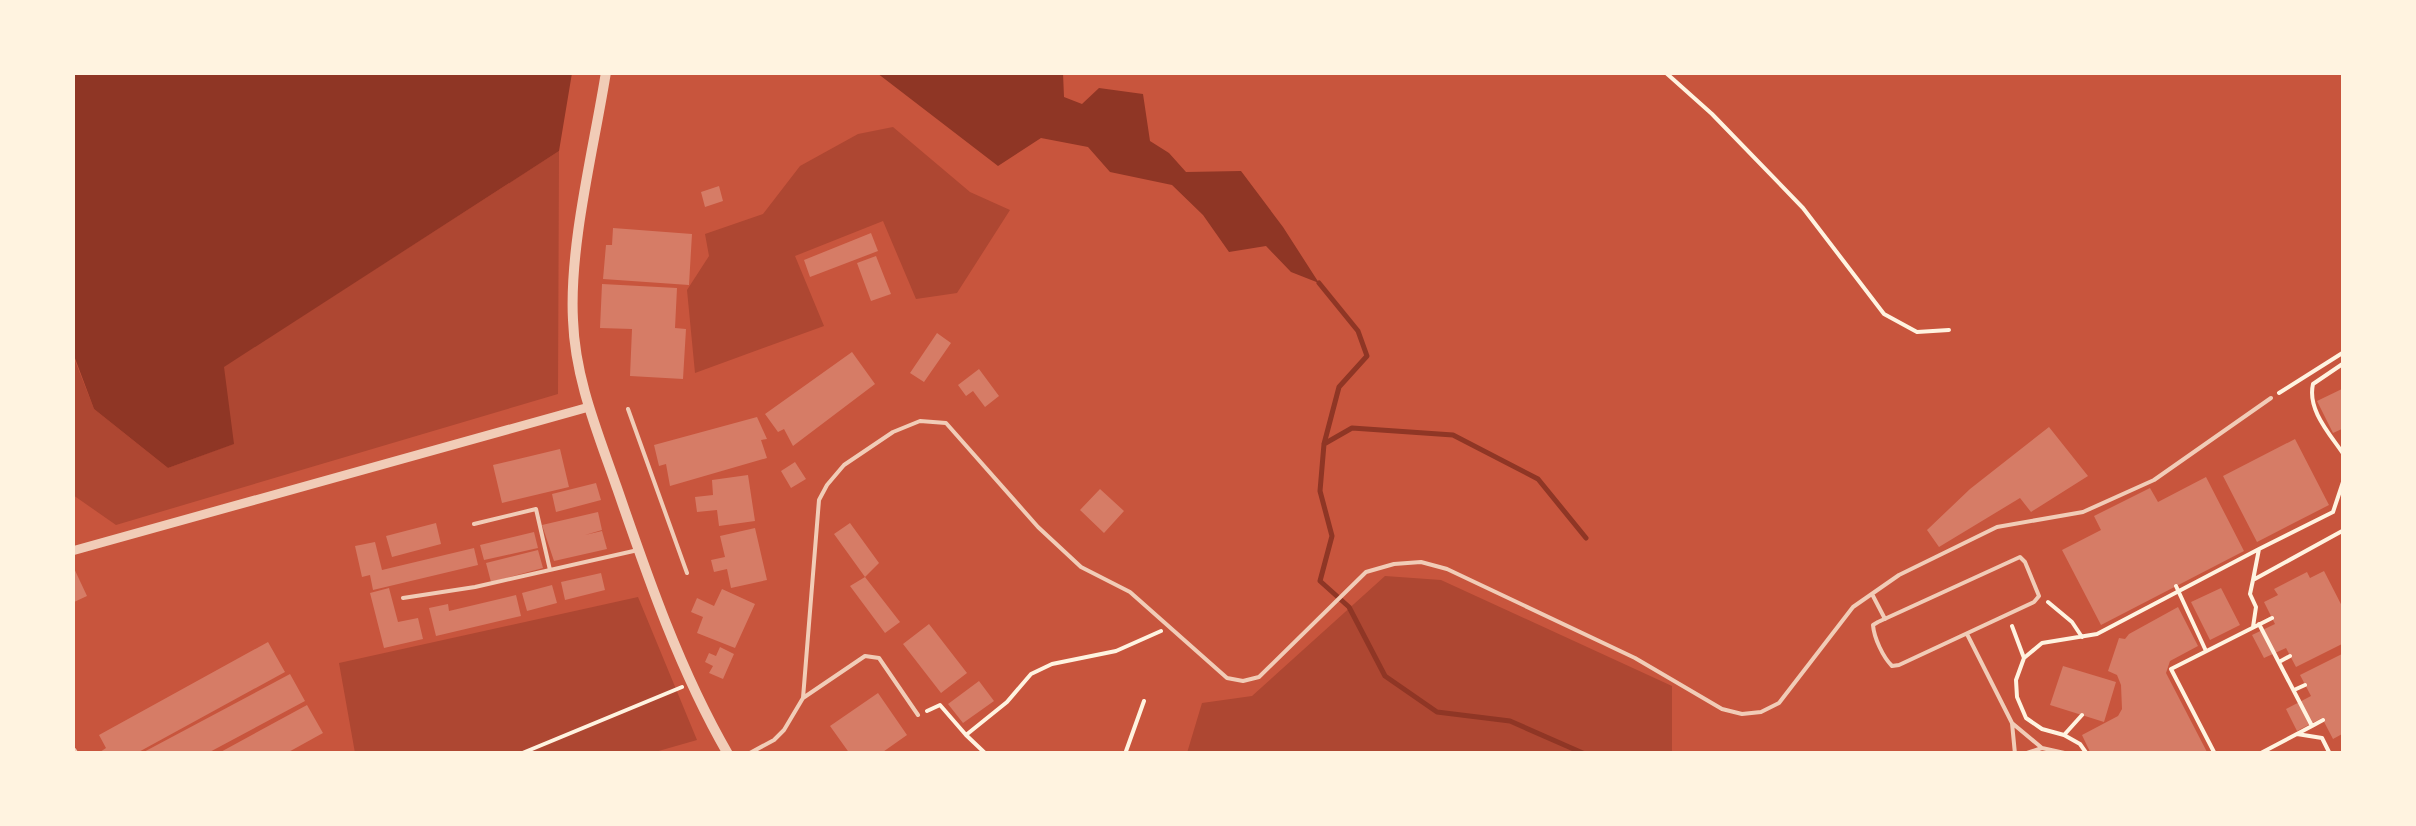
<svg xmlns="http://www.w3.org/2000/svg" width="2416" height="826" font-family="Signika,sans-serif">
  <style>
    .green { fill: #ae4732 }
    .water { fill: #8f3625 }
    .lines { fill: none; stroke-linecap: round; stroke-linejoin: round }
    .stream { stroke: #8f3625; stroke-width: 5 }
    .building { fill: #d67c66 }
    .path { stroke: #fff3e0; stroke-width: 4 }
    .service { stroke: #f1ccb7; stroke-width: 4 }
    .minor { stroke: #f1ccb7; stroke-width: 9 }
    .tertiary { stroke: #f1ccb7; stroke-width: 10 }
  </style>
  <rect width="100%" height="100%" fill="#c8553d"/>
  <!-- green -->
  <path class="green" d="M893,127l77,65 40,18 -53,83 -41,6 -33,-78 -88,35 29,70 -129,47 -8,-83 22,-34 -4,-22 58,-20 37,-48 58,-32z
    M559,151l-1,243 -442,131 -43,-30 -1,-142 22,56 74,59 65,-24 -10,-77z
    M1385,576l56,4 231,106v67h-485l15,-50 50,-7z
    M638,597l59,143 -49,14 -293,-1 -16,-90z"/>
  <!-- water -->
  <path class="water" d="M73,72h499v1l-13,78 -335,216 10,77 -66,24 -74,-59 -21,-56z
    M877,73h186l1,24 18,7 17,-16 44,6 7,47 19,12 17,19 55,-1 42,56 36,56 -28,-11 -25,-26 -37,6 -26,-37 -31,-30 -62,-13 -22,-25 -47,-9 -43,28z"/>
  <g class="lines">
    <!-- stream -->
    <path class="stream" d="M1319,283l39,48 9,25 -28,31 -15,57 -4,47 12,45 -12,45 29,26 36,69 52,36 73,9 75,33
      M1324,444l28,-16 101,7 85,44 48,59"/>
  </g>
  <!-- building -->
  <path class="building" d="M719,186l4,15 -18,6 -4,-15z
    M613,228l79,6 -3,51 -86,-6 3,-34h6z
    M871,233l7,18 -68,26 -6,-17z
    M876,256l15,38 -20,7 -14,-38z
    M602,284l75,4 -2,40 11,1 -3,50 -53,-3 2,-47 -32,-1z
    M937,333l14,10 -27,39 -14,-9z
    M852,352l23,32 -82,62 -9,-17 -6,3 -13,-18z
    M979,369l20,27 -14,11 -12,-16 -7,5 -8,-11z
    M2344,388v40l-11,5 -16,-32z
    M757,417l10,22 -6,1 6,18 -97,28 -4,-22 -7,2 -5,-21z
    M2049,427l39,49 -57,36 -11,-14 -81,49 -12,-17 43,-41z
    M2295,439l34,66 -72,37 -34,-66z
    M560,449l9,38 -67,16 -9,-38z
    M795,462l11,17 -15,9 -10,-17z
    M748,475l7,46 -36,5 -2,-16 -20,2 -2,-15 18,-2 -1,-15z
    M2206,477l38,74 -143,74 -39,-75 39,-20 -7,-14 56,-28 8,14z
    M596,483l5,17 -45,12 -4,-18z
    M1100,489l24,22 -20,22 -24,-23z
    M598,512l4,18 -17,5 17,-4 5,18 -53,12 -12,-36z
    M436,523l5,21 -49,13 -6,-21z
    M850,523l29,40 -14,14 -31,-43z
    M755,528l12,52 -36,8 -4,-19 -13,3 -3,-12 14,-3 -5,-21z
    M534,532l4,16 -54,12 -4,-15z
    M375,542l7,28 92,-22 4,17 -105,25 -3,-15 -8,2 -7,-31z
    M538,550l5,18 -52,14 -5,-19z
    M72,564l15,32 -15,7z
    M2324,571l20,39v33l-48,24 -10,-19 -22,10 -12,-23 23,-11 -11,-22 14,-7 -4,-6 33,-17 3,6z
    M601,573l4,17 -40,10 -4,-18z
    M865,577l35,45 -15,11 -35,-47z
    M552,585l5,18 -30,8 -5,-18z
    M389,588l9,34 20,-4 5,21 -39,9 -14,-55z
    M2221,588l19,37 -30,15 -19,-38z
    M722,589l33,15 -20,44 -38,-15 6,-16 -12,-5 6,-14 17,8z
    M516,595l5,21 -85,20 -7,-28 19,-4 1,7z
    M2178,607l20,39 -28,15 -4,12 42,81h-117l-9,-19 36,-19 4,-7 -1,-24 -4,-10 -9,-4 11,-33 6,1 4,-5z
    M929,624l38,49 -26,20 -38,-49z
    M268,642l17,30 -150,82h-38l9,-6 -7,-13z
    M720,647l14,7 -11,25 -14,-6 4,-7 -8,-4 4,-9 7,3z
    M2344,653v80l-11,6 -11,-21 -25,13 -11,-22 25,-13 -11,-21z
    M2063,666l53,16 -12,40 -54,-17z
    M290,674l15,27 -99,53h-66z
    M979,681l15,20 -31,22 -15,-19z
    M878,693l29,42 -27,19h-30l-20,-28z
    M307,705l16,28 -38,21h-68z"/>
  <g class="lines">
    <!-- path -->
    <path class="path" d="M1665,72l47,42 91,94 81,106 33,18 32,-2
      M2344,363l-31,21c-6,26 17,50 31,71
      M2279,393l65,-41
      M2253,580l6,-31 74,-37 11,-33
      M2176,586l30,65
      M2048,602l24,20 10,15
      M2012,626l12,32
      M2253,627l3,-20 -6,-13 3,-14 91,-50
      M2279,662l11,-6
      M2294,690l11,-5
      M927,711l13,-6 26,30 41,-33 24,-28 21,-10 64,-13 45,-20
      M2082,715l-18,20 -22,-6 -16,-11 -9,-21 -1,-17 8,-22 18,-15 55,-9 162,-85
      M2312,726l11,-6
      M2297,734l25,4 8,16
      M966,735l20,19
      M2064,735l16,9 7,10
      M520,754l162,-67
      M1125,754l19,-53
      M2215,754l-44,-85 101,-51
      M2259,754l53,-28 -53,-102"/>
    <!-- service -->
    <path class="service" d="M628,409l59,164
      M474,524l62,-15 14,61
      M2020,557l5,5 14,34 -5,6 -135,63 -7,1c-9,-9 -18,-28 -19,-41l5,-3z
      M1872,594l13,25
      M403,598l72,-11 163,-37
      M1967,634l45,89 3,31
      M803,698l62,-42 14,2 39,57
      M2012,723l30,25
      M748,754l26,-14 10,-10 19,-32 16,-198 8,-15 17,-20 49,-33 27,-11 26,2 92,104 43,40 49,25 97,86 16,3 16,-4 107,-105 28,-8 27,-2 26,7 188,89 87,51 20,5 19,-2 18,-9 74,-96 46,-32 98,-48 86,-15 71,-32 117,-82
      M2024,754l18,-6 27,6"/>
    <!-- minor -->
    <path class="minor" d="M72,551l517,-144
      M72,751l2,3"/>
    <!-- tertiary -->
    <path class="tertiary" d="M606,72c-12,76 -37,173 -33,248 2,59 25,113 44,168 31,90 63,183 111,266"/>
  </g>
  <!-- border -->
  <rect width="2416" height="826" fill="none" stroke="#fff3e0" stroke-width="150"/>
</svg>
